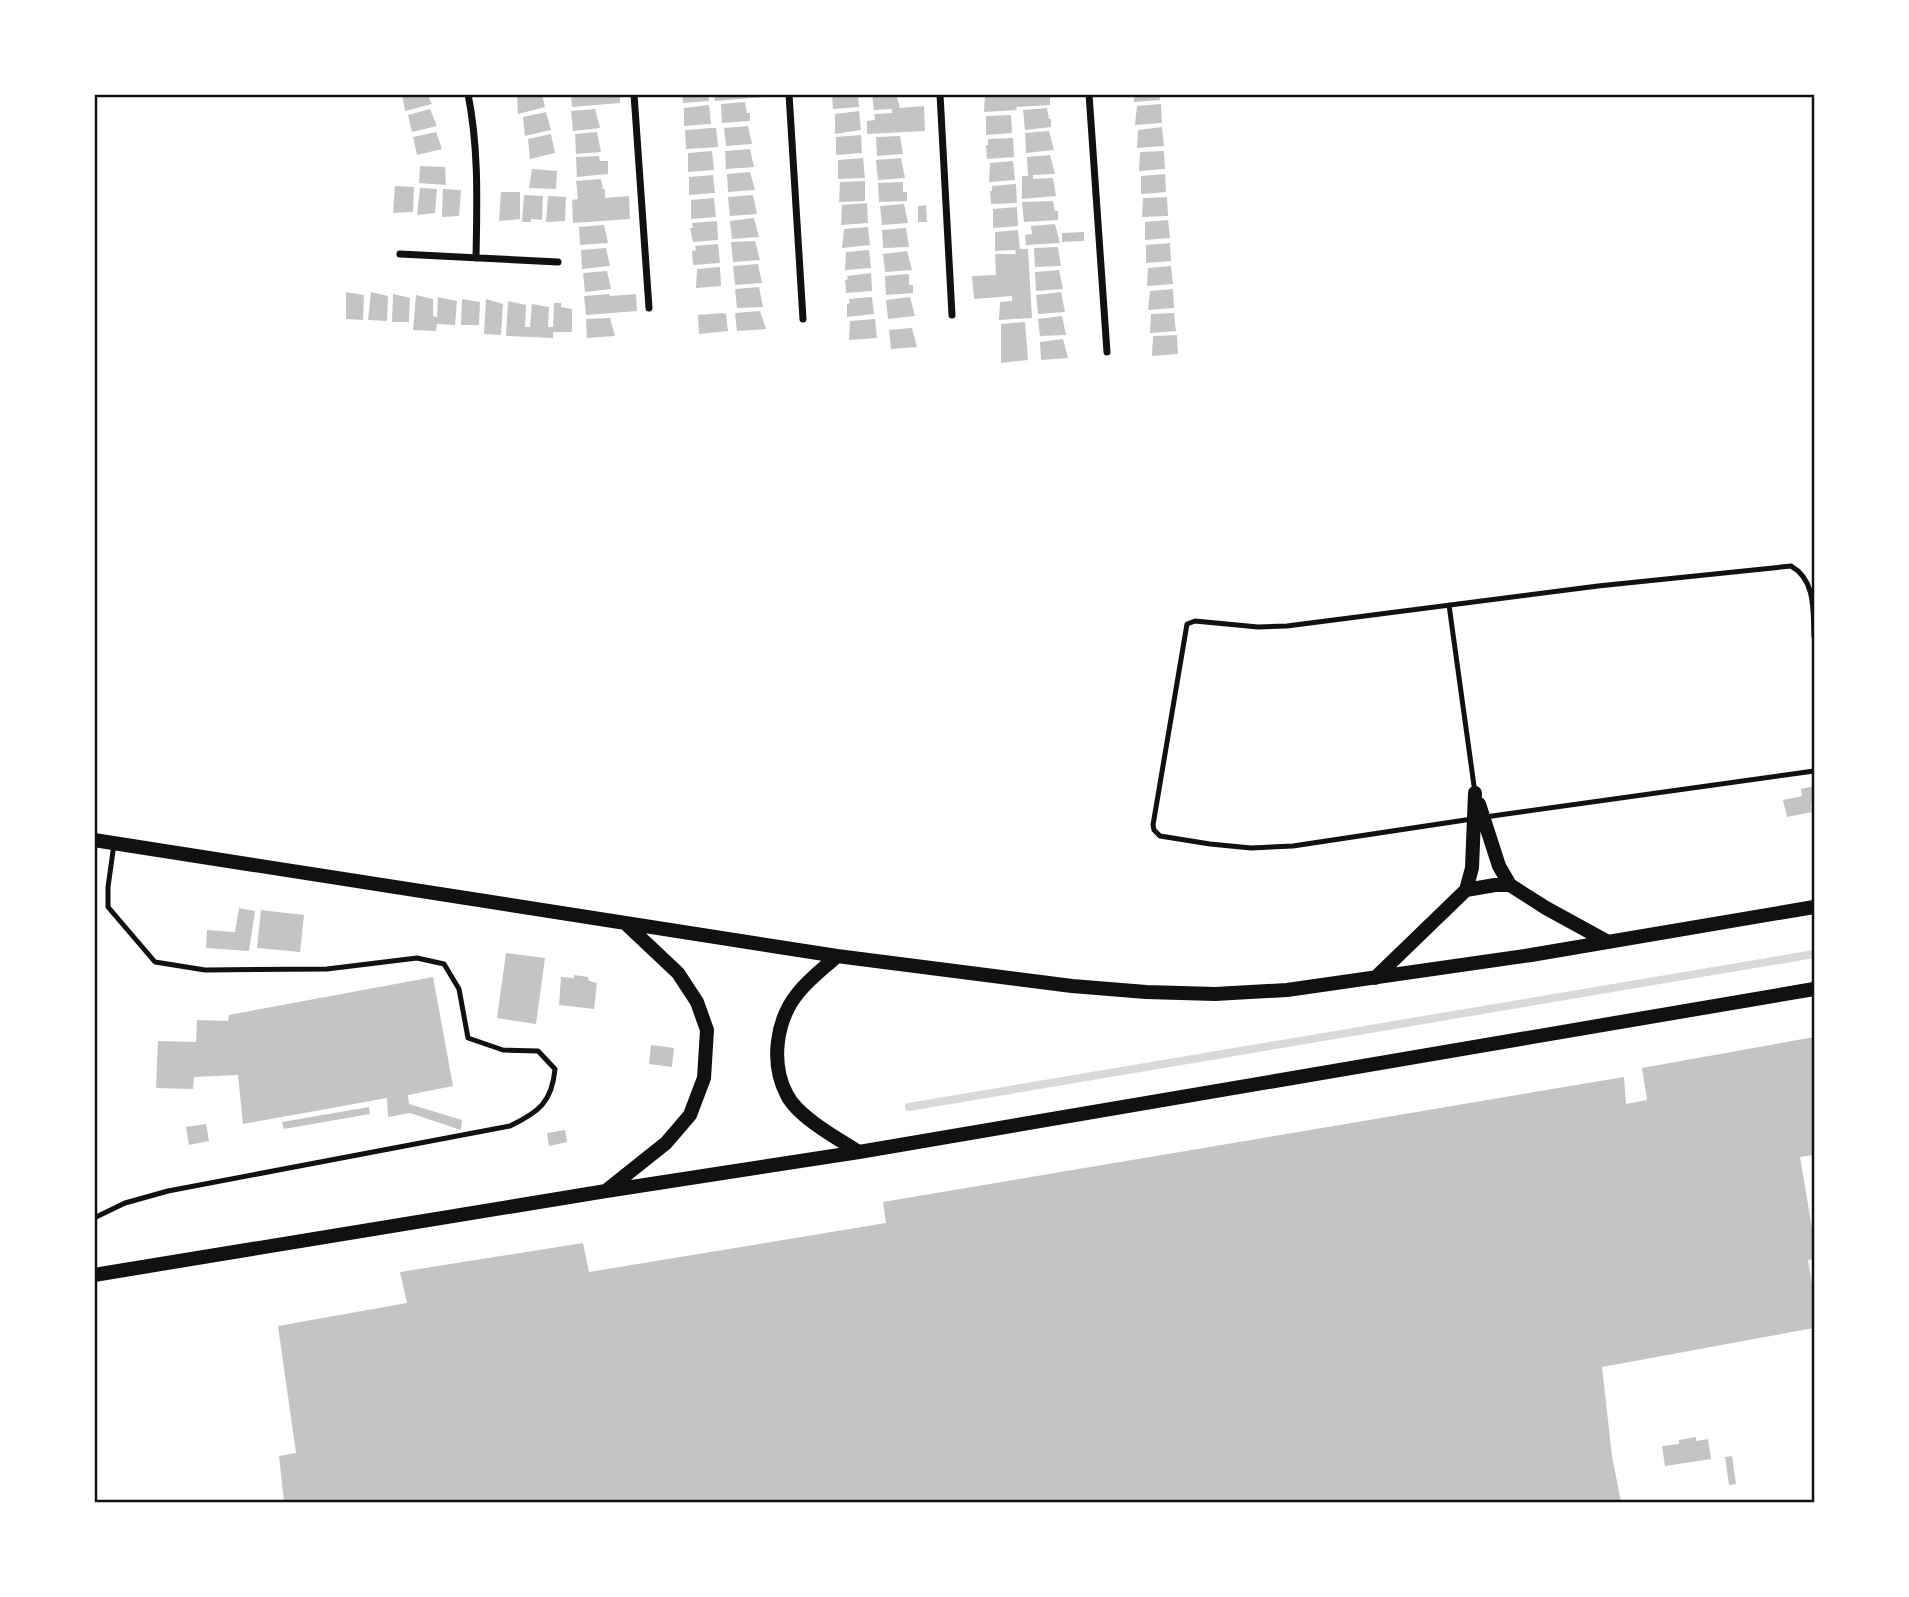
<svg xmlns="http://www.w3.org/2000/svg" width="1909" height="1597" font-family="'Golos Text',sans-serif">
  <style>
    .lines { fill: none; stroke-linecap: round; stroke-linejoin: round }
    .stream { stroke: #d9d9d9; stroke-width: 8 }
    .building { fill: #c4c4c4 }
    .service { stroke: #111; stroke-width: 5 }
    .minor { stroke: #111; stroke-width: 7 }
    .secondary { stroke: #111; stroke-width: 14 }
    .neatline { fill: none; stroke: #111; stroke-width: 2.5 }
  </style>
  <rect width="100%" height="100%" fill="#fff"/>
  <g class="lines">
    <!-- stream -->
    <path class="stream" d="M909,1107l905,-153"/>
  </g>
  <!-- building -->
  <path class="building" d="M402,94h25l5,10 -27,7z
    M542,94l3,13 -27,7 -1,-19z
    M571,94h49v9l-48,4z
    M682,94h26l1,7 -26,2z
    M714,94h50v3l-49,4z
    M834,94h24l1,13 -26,2 -1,-13z
    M872,94h24l4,14 24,-2 1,25 -58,3v-13l8,-1 -1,-6 18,-1v-4l-18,1z
    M985,94h24v3l7,-3h31l3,2v9l-34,2 1,3 -33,2z
    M1134,94h25l1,6 -26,2z
    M745,102l2,11h3v8l-28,2 -1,-19z
    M1161,104l1,19 -27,2 2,-19z
    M709,105l2,19 -27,2v-18z
    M1047,108l2,11h2v8l-26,3 -2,-20z
    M430,109l7,17 -25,6 -4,-17z
    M595,109l5,19 -27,3 -2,-20z
    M859,111l2,19 -26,4v-20z
    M546,112l5,18 -26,6 -2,-19z
    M1011,115l1,18 -26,2v-19z
    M748,126l4,18 -26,2 -2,-18z
    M1162,127l2,19 -27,2 1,-18z
    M711,128h5l2,19 -32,2 -1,-19z
    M1049,131l5,19 -28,3 -1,-20z
    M436,132l6,17 -25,6 -4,-18z
    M597,132l4,20 -25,2 -1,-20z
    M551,134l4,19 -25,6 -2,-20z
    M861,135l1,18 -26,2v-18z
    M900,136l3,18 -26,2 -1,-19z
    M1013,138l1,19 -27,2 -1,-14h2v-6z
    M750,149l4,18 -28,2 -1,-18z
    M712,151l2,19 -26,2v-19z
    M1164,151l1,18 -26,2 1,-19z
    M1050,155l5,19 -22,1v4l20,-1 3,18 -34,3v-23h6l-1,-19z
    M599,156l1,5h8v13l-31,3 -1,-20z
    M863,158l2,20 -27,1v-19z
    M901,158l4,20 -27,2 -2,-20z
    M1013,161l2,19 -26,2 1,-19z
    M420,166l25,1 1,18 -27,-2z
    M532,169l25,2 -1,18 -27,-1z
    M750,172l5,18 -27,2 -1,-18z
    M1165,174l1,18 -25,2v-18z
    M713,175l2,18 -26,2v-18z
    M601,179l2,10h2v9l24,-2 1,23 -57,4 -1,-23 6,-1 -2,-18z
    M865,181v20l-26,1 1,-20z
    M903,182v10h4v9l-28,1 -1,-19z
    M1016,184l1,19 -26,1 -1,-13h2v-5z
    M395,186l19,1 -1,25 -20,1z
    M420,188l17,1 -2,24 -18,2z
    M443,189l18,1 -2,26 -17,1z
    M501,192h19v27l-21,2z
    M524,195l19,1 -1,24 -11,-1v3h-9z
    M753,195l4,19 -27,2 -2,-19z
    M548,196l18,1 -1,24 -19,1z
    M1167,197l1,19 -26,1 1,-19z
    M714,198l2,19 -25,2v-19z
    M1053,201l2,10h3v9l-34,2 -2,-20z
    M867,203l1,20 -27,2 1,-20z
    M904,204l4,19 -26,2 -2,-19z
    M926,205l1,17h-9v-16z
    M1017,207l1,19 -25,2v-19z
    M754,218l5,19 -27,2 -2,-18z
    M1168,220l2,18 -25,2v-18z
    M717,221l1,19 -25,2 -3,-14h3l-1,-5z
    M1055,224l5,19 -34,2 -1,-10 7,-1 -1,-8z
    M604,225l4,18 -28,2 -1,-18z
    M868,227l2,18 -28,3 2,-19z
    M906,228l3,19 -26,1 -1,-18z
    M1018,230l2,19h8l4,69 -33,2 1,-18 12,-1v-5l-38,3 -2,-23 24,-1 -1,-21h21l-1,-4 -20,1v-19z
    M1084,232v9l-22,1v-9z
    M755,241l5,19 -27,2 -2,-20z
    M1170,243l1,18 -25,2v-18z
    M718,244l2,19 -27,2 -1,-14 4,-1 -1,-4z
    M1058,247l3,19 -26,1 -1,-19z
    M606,248l4,18 -28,3 -1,-19z
    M869,250l2,18 -26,2 1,-18z
    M907,251l5,19 -27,2 -2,-18z
    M758,264l4,19 -27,2 -2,-19z
    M1171,266l2,18 -26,2 1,-18z
    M720,267l1,19 -25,2 1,-19z
    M1059,270l4,19 -27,2 -1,-19z
    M607,271l4,18 -26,3 -2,-19z
    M871,273l1,18 -26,2 -1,-13 3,-1 -1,-3z
    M909,274v11h4v8l-27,2 -1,-19z
    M759,287l4,20 -26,1 -2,-19z
    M1173,289l1,19 -26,2 2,-19z
    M346,292l18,3 -1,25 -17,-1z
    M371,292l17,4 -1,25 -19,-1z
    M1061,292l4,20 -27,2 -2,-19z
    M393,294l17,4 -1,24h-17z
    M609,294l1,2 26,-2 1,17 -51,4 -2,-19z
    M416,295l17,4v17l4,1 1,-20 19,4 -2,24 -18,-1 -1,7 -23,-1z
    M872,297l2,17 -27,3v-13l3,-1 -1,-4z
    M910,297l5,19 -27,3 -2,-19z
    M462,299l18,3 -1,23h-18z
    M486,299l17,5 -2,31 -17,-1z
    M508,301l18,4 -1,22h5l2,-23 17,3 -1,20h5l1,-24h7v4l11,2v23h-19v6l-47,-2z
    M760,311l6,18 -29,2 -2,-18z
    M723,313l3,1 2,17 -29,3 -1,-19z
    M1174,313l2,18 -26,2 1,-19z
    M1062,316l4,19 -26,1 -2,-17z
    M610,318l5,18 -28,2 -1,-19z
    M875,319l2,19 -28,2 1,-19z
    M1025,322l3,38 -27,3v-39z
    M912,328l5,19 -26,2 -2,-19z
    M1177,335l1,19 -26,2 1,-20z
    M1063,339l5,19 -27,2 -1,-18z
    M1814,786v18h-3l1,8 -25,5 -4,-17 19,-4 -1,-7z
    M239,908l16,3 -6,40 -43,-3 1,-18 28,2z
    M261,910l43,5 -4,37 -43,-4z
    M506,953l39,5 -9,66 -39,-6z
    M574,975l14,2 1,4 8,2 -3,26 -35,-4 2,-28 13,1z
    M433,977l20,109 -45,9 1,9 53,16 -1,10 -51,-17 -22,4 -1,-19 -144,26 -5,-49 -44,2 -1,12 -37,-1 2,-47 38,1 1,-22 31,1 1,-6z
    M1814,1037v118l-14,2 14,83v19l-6,1 6,36v32l-212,39 10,89 9,46h-1337l-5,-46 17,-3 -18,-127 129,-23 -7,-31 183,-29 6,29 297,-49 -3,-21 741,-125 2,27 21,-4 -5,-32z
    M651,1045l23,3 -2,19 -23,-3z
    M369,1107l1,7 -86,15 -2,-7z
    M206,1124l3,17 -20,4 -3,-18z
    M565,1130l2,12 -18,4 -2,-13z
    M1696,1437v4l12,-2 3,20 -46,7 -3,-20 17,-2v-4z
    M1732,1456l4,28 -7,1 -4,-28z"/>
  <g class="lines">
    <!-- service -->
    <path class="service" d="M1449,605l26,188
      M1485,817l329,-46
      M1472,819l-179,27 -42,2 -41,-4 -50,-8 -6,-6 -1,-5 34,-201 8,-3 63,6 29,-1 311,-40 193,-20c25,14 22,45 23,71
      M94,1218l31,-15 43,-12 342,-65c29,-14 42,-24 45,-57l-17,-18 -35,-1 -35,-12 -9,-49 -15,-25 -27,-6 -90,11 -122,1 -50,-8 -47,-55v-20l6,-43"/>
    <!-- minor -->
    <path class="minor" d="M468,94c11,55 9,109 8,164
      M634,94l15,214
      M789,94l14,225
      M940,94l12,221
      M1089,94l18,258
      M400,254l158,8"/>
    <!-- secondary -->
    <path class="secondary" d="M1479,804l20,62 11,19 36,23 62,34
      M94,840l743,116 235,30 74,6 69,2 72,-4 244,-35 283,-48
      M1466,890l29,-5h15
      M837,956c-13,12 -28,23 -39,37 -22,27 -28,70 -11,102 11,22 51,44 72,57
      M1375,978l91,-88 6,-22 3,-75
      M607,1190l59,-47 24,-28 14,-37 3,-48 -10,-28 -19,-29 -52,-49
      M94,1275l512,-84 253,-39 955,-163"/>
  </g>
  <!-- border -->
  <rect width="1909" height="1597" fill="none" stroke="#ffffff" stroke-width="192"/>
  <rect x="96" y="96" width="1717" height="1405" class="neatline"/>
</svg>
